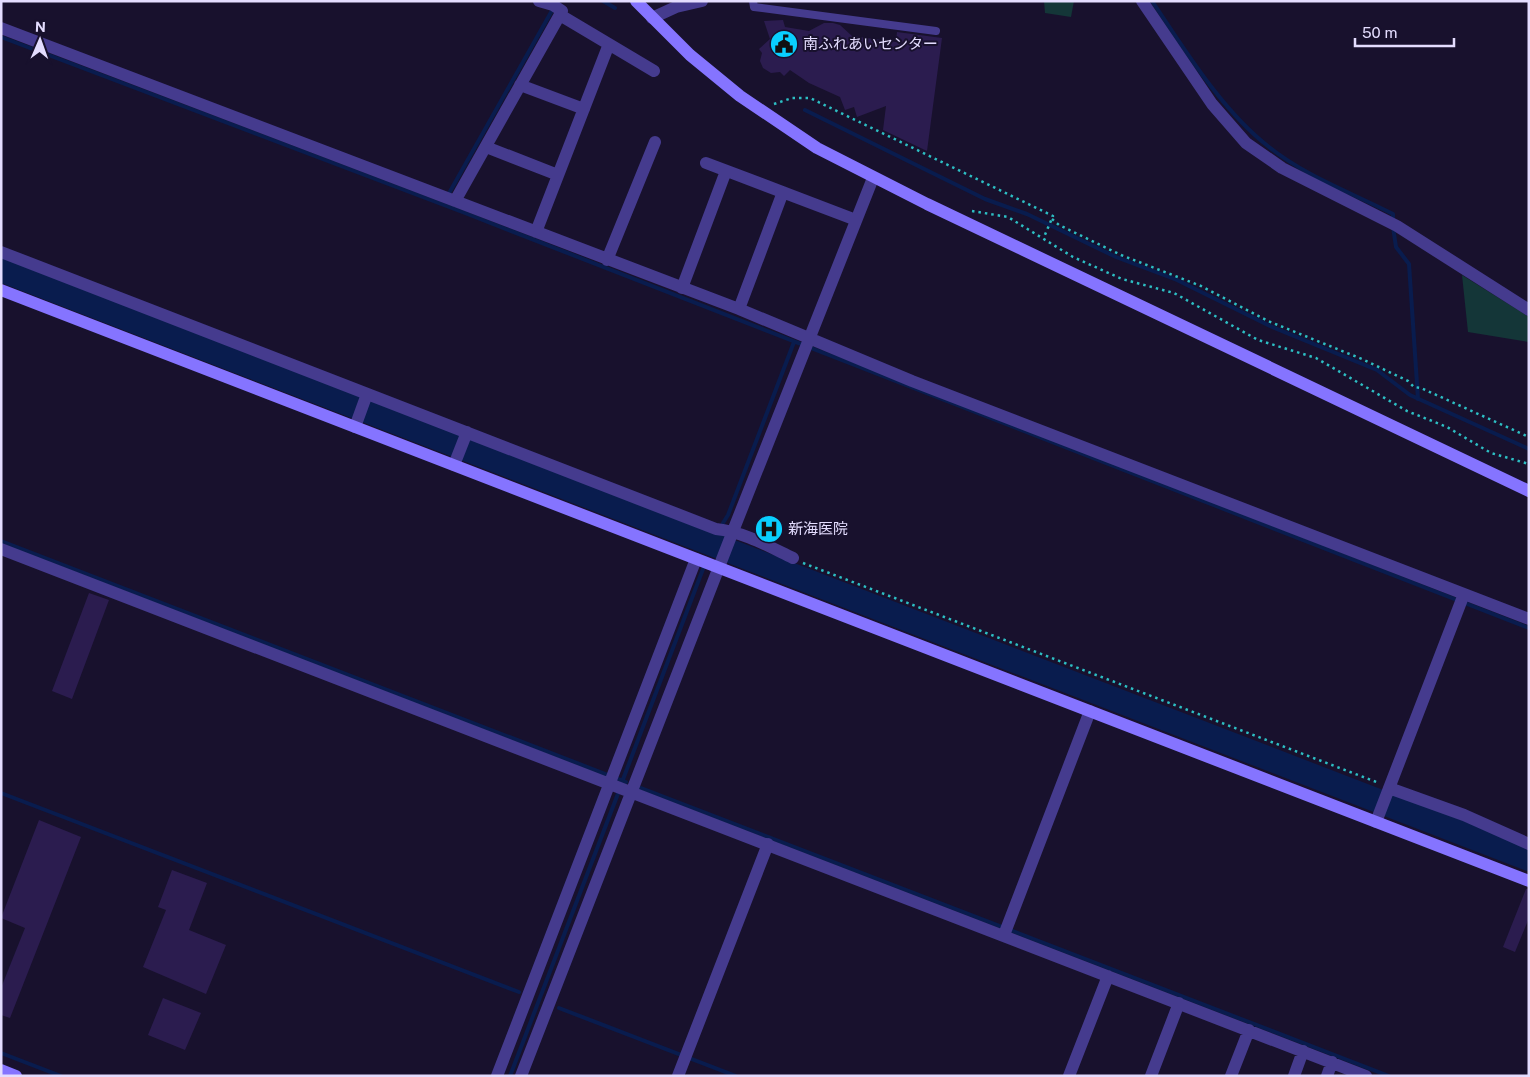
<svg xmlns="http://www.w3.org/2000/svg" width="1530" height="1077" font-family="'Public Sans','Noto Sans JP',sans-serif">
  <style>
    .green { fill: #143638 }
    .lines { fill: none; stroke-linecap: round; stroke-linejoin: round }
    .stream { stroke: #091c4e; stroke-width: 4 }
    .river { stroke: #091c4e; stroke-width: 24 }
    .building { fill: #2b1c4f }
    .path { stroke: #2dbec3; stroke-width: 2.5; stroke-dasharray: 2.5 4; stroke-linecap: butt }
    .lane { stroke: #453b8e; stroke-width: 8 }
    .street { stroke: #453b8e; stroke-width: 12 }
    .secondary { stroke: #8574ff; stroke-width: 12 }
    .labels { text-anchor: middle; stroke-width: 4; stroke-linejoin: round; paint-order: stroke }
    .poi-label { font-size: 15px; fill: #e4ddff; stroke: #18112d; text-anchor: start }
  </style>
  <rect width="100%" height="100%" fill="#18112d"/>
  <!-- green -->
  <path class="green" d="M1044,1h30l-3,16 -26,-4z
    M1462,275l67,42v25l-61,-10z"/>
  <g class="lines">
    <!-- stream -->
    <path class="stream" d="M603,1l12,7
      M1152,1c32,48 71,111 117,146 36,29 83,46 124,67v6
      M1,37l464,176 1064,415
      M805,110l180,89 42,15 89,43 61,23 93,46 107,44 33,25 119,54
      M448,195l106,-188
      M1393,227l3,20 13,17 9,135
      M723,523l5,-8 66,-173
      M1,541l625,241
      M714,545l4,-9
      M708,550l3,-6
      M622,782l81,-213
      M641,788l748,288
      M1,793l518,199
      M559,1008l177,68
      M1,1053l60,23
      M510,1076l109,-285"/>
    <!-- river -->
    <path class="river" d="M1,270l1528,589"/>
  </g>
  <!-- building -->
  <path class="building" d="M783,20l2,7 24,4 15,-8h9l7,2 12,11 44,6 1,-10 45,6 -15,113 -44,-21 3,-24 -29,11 -3,-10 -9,3 -5,-13 -31,-14 -19,-13 -6,6 -4,-4 -9,1 -8,-5 -3,-7 2,-8 -3,-4 11,-10 -6,-18z
    M89,593l20,7 -37,99 -20,-8z
    M39,820l42,17 -71,181 -9,-3v-27l24,-60 -24,-10z
    M172,870l35,13 -18,47 37,15 -20,49 -63,-27 23,-57 -8,-3z
    M1526,889h3v29l-14,34 -12,-5z
    M163,998l38,15 -16,37 -37,-15z"/>
  <g class="lines">
    <!-- path -->
    <path class="path" d="M774,104l18,-6h18l243,118 -9,21
      M972,211l36,6 65,40 49,22 52,14 84,47 58,18 91,53 40,16 44,26 38,11
      M1052,219l7,6 62,30 80,31 67,35 94,38 46,22 6,6 7,1 108,49
      M803,563l576,220"/>
    <!-- lane -->
    <path class="lane" d="M753,1l1,6 182,24"/>
    <!-- street -->
    <path class="street" d="M1142,1l70,103 34,39 36,25 115,58 132,84
      M560,15l94,56
      M652,18l24,-11 26,-6
      M1,28l738,281 173,72 617,238
      M520,85l64,24
      M486,147l72,28
      M706,163l150,57
      M455,201l107,-190 -9,-6 -14,-4
      M536,232l73,-188
      M1,252l715,277c28,3 52,17 77,29
      M607,260l48,-118
      M682,288l44,-117
      M739,309l44,-117
      M355,427l12,-33
      M454,465l13,-33
      M1,549l1365,527
      M1389,788l75,27 65,29
      M1376,822l88,-228
      M1004,935l86,-224
      M497,1076l199,-517
      M521,1076l212,-545 140,-353
      M678,1076l90,-232
      M1069,1076l39,-100
      M1151,1076l28,-73
      M1231,1076l18,-46
      M1294,1076l9,-25
      M1327,1076l5,-14"/>
    <!-- secondary -->
    <path class="secondary" d="M636,1l54,54 50,41 77,52 110,56 602,287
      M1,290l1528,591
      M1,1070l15,6"/>
  </g>
  <!-- icons -->
  <defs>
    <symbol id="civic-disc" viewBox="-11 -11 22 22"><circle r="9.5" fill="#09cfff" stroke="#18112d"/><path d="M-.6-6.5H3V-4.5H.6V-3L4-1V1h2V6H-6V1h2V-1L-.6-3ZM-1.2 2.5V6h2.4V2.5Z" fill="#111"/></symbol>
    <symbol id="hospital-disc" viewBox="-11 -11 22 22"><circle r="9.5" fill="#09cfff" stroke="#18112d"/><path d="M-5-5h3v3.5h4V-5h3V5h-3V1.5h-4V5h-3Z" fill="#111"/></symbol>
  </defs>
  <g fill-rule="evenodd">
    <use href="#civic-disc" x="768" y="28" width="32" height="32"/>
    <use href="#hospital-disc" x="753" y="513" width="32" height="32"/>
  </g>
  <g class="labels">
    <!-- poi labels -->
    <g class="poi-label">
      <text x="803" y="49">南ふれあいセンター</text>
      <text x="788" y="534">新海医院</text>
    </g>
  </g>
  <!-- border -->
  <rect width="1530" height="1077" fill="none" stroke="#e4ddff" stroke-width="5"/>
  <!-- north arrow -->
  <g transform="translate(40 40) rotate(2)" stroke="#18112d" stroke-width="4" paint-order="stroke">
  <path d="M0-4L9 19L0 12L-9 19Z" fill="#e4ddff"/>
  <text y="-8" font-size="14" font-weight="bold" text-anchor="middle" fill="#e4ddff">N</text>
  </g>
  <!-- scale -->
  <path d="M1355 38v8h99v-8" fill="none" stroke="#e4ddff" stroke-width="2.5"/>
  <text x="1362" y="38" font-size="15" fill="#e4ddff" stroke="#18112d" stroke-width="4" paint-order="stroke">50 m</text>
</svg>
